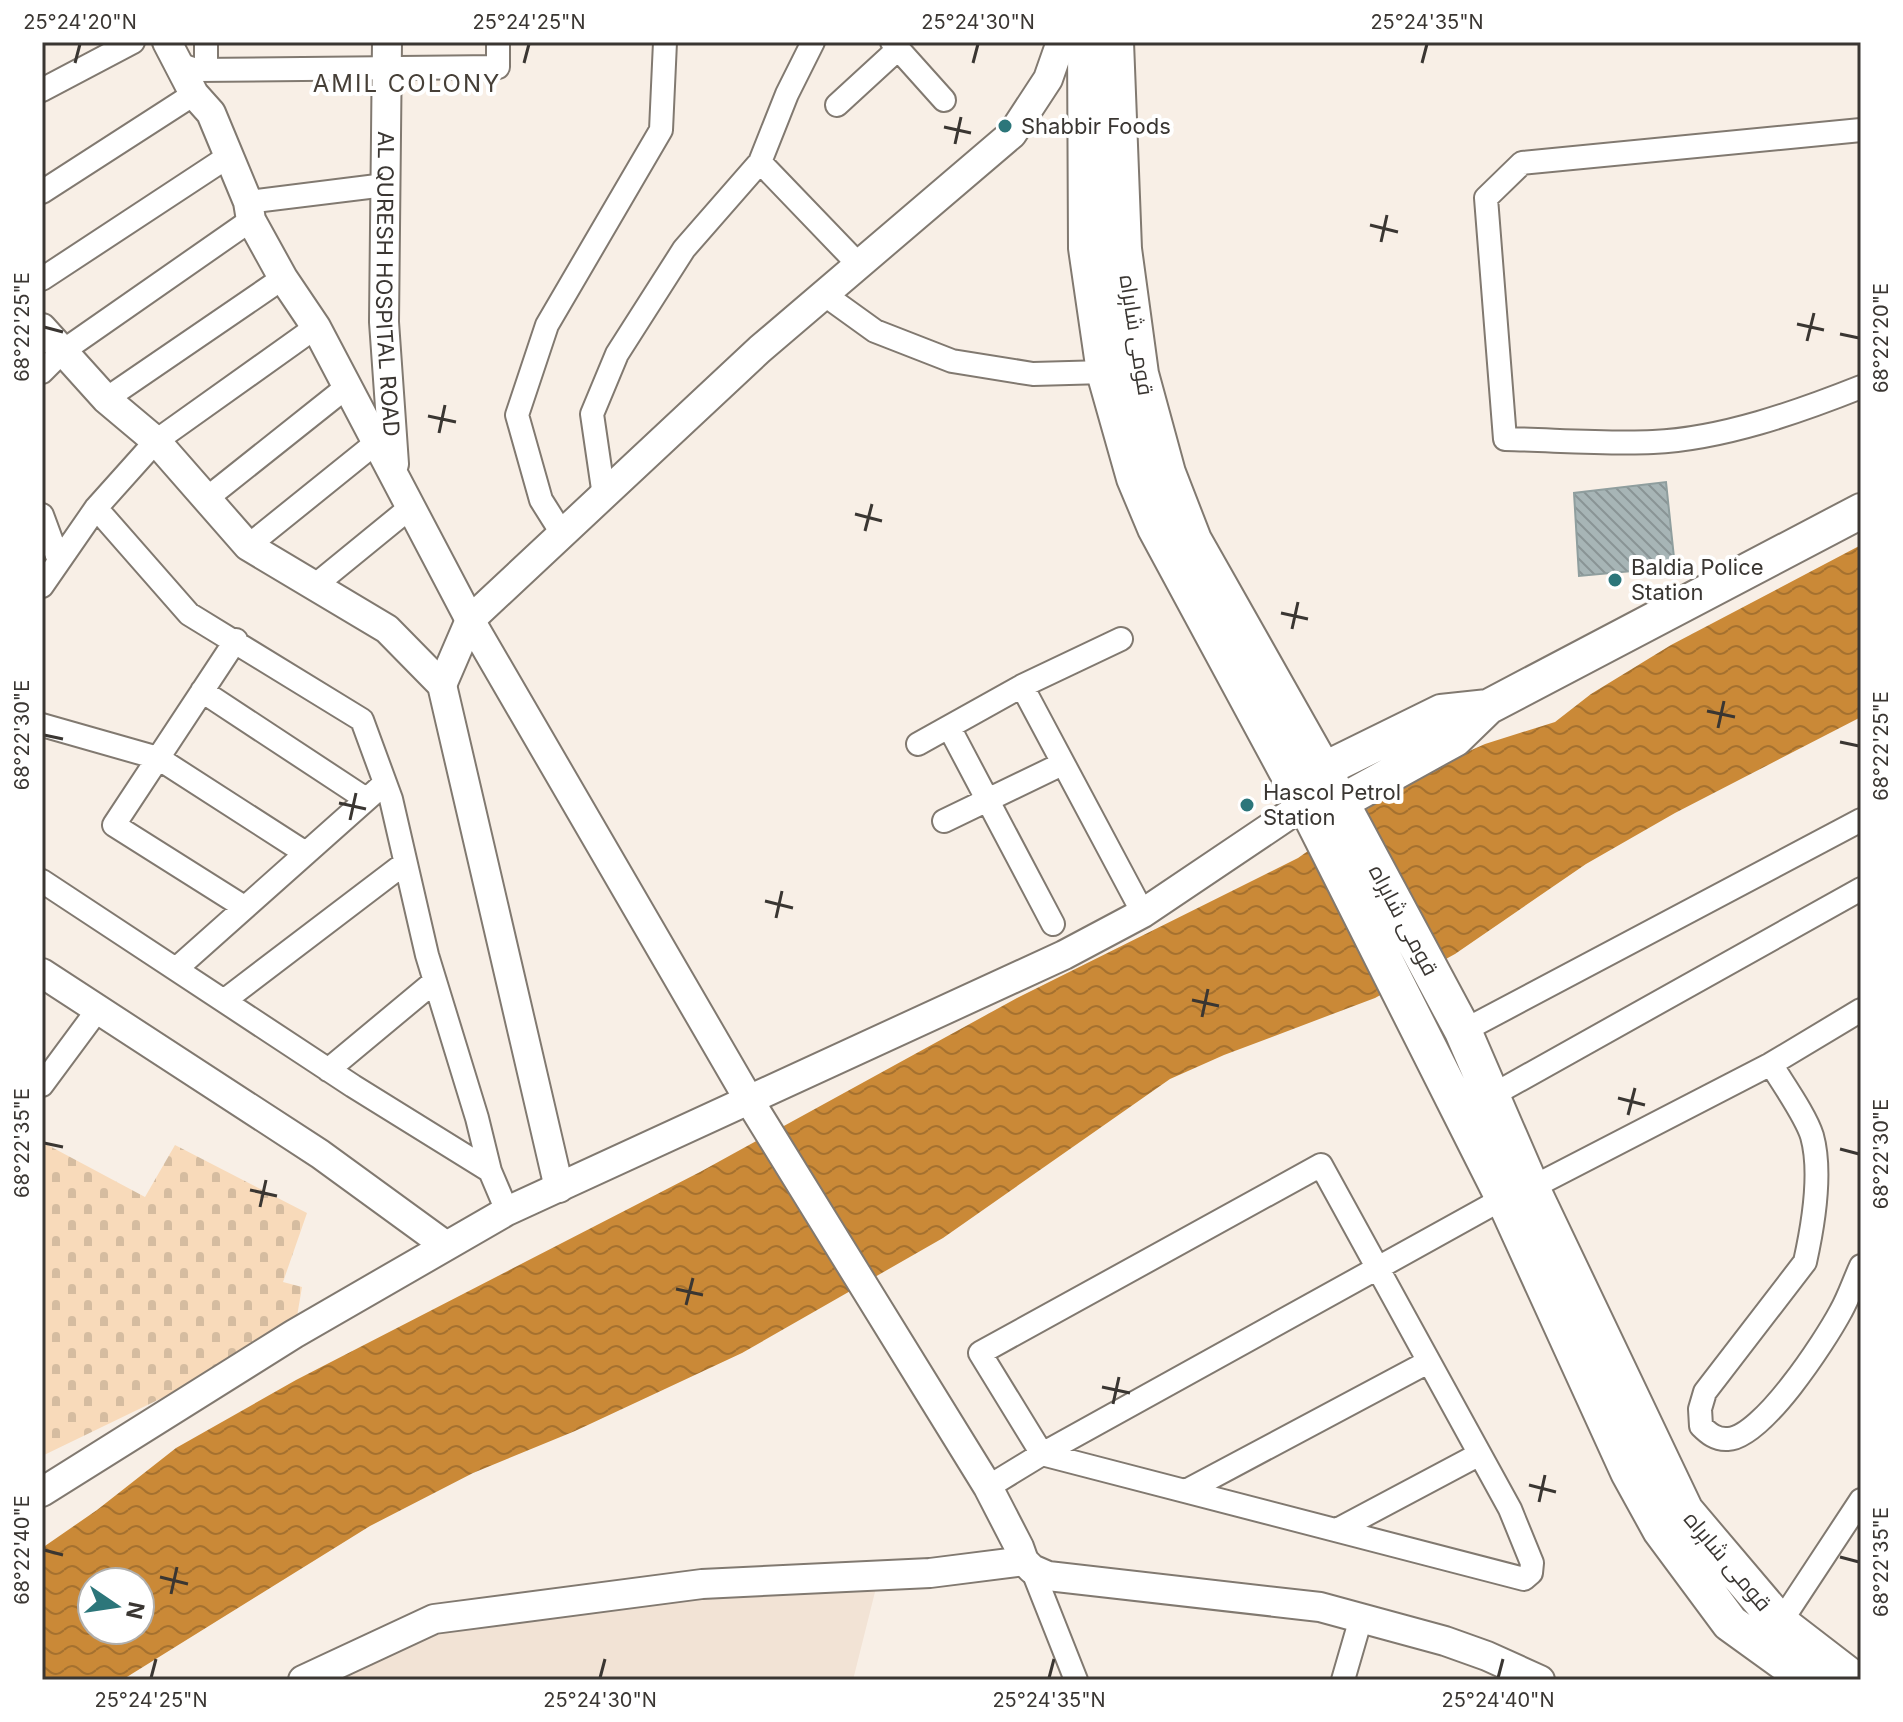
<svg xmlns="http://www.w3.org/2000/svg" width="1903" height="1722" font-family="Inter,Cairo,sans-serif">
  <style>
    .built { fill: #f2e3d5 }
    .cemetery { fill: url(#cemetery-stones) }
    .water { fill: url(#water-waves); fill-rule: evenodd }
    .building { fill: url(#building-back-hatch); stroke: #8f9e9e; stroke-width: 2 }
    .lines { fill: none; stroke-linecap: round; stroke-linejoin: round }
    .minor-casing { stroke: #817970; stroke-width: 26 }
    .tertiary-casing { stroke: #817970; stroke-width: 32 }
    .primary-casing { stroke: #817970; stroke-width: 38 }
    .trunk-casing { stroke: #817970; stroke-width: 40 }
    .minor { stroke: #fff; stroke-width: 22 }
    .tertiary { stroke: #fff; stroke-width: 28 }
    .primary { stroke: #fff; stroke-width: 34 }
    .trunk { stroke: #fff; stroke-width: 36 }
    .ticks { fill: none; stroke: #3a3632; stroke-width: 3 }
    .poi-dot { fill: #2c767a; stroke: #fff; stroke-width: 3 }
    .labels { text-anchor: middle; stroke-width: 8; stroke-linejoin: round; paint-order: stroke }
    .poi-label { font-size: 22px; fill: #3a3632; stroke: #fff; text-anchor: start }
    .street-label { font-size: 22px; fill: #3a3632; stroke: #fff }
    .neighbourhood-label { font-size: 24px; letter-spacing: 2px; fill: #463f37; stroke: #fff }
    .neatline { fill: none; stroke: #3a3632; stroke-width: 3 }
    .ticks-label { font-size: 20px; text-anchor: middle; fill: #3a3632 }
  </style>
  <defs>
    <pattern id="cemetery-stones" width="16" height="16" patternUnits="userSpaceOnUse" patternTransform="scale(2)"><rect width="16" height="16" fill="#f8daba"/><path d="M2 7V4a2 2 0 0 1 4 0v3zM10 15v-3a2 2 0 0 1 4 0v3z" fill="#d5bca0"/></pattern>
    <pattern id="water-waves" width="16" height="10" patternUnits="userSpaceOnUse" patternTransform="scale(2)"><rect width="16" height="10" fill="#ca8937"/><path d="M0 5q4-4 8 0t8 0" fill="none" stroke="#a5712f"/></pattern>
    <pattern id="building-back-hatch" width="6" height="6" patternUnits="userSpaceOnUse" patternTransform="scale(2)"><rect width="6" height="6" fill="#a7b5b6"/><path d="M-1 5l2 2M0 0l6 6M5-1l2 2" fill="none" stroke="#899495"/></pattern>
  </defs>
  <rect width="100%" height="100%" fill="#f8efe6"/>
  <!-- built -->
  <path class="built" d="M879,1576l-26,104h-550l131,-61z"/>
  <!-- cemetery -->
  <path class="cemetery" d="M42,1142l103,55 30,-52 132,68 -24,69 19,5 -8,47 -252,122z"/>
  <!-- water -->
  <path class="water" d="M1861,545v172l-186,96 -89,51 -131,90 -80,44 -151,57 -54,24 -227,159 -201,115 -167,78 -102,42 -103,53 -248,154h-80v-132l55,-38 79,-62 120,-68 404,-208 317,-174 281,-140 85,-60 55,-33 47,-21 70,-22 36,-28 80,-49zM92,1582h48v48h-48z"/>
  <!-- building -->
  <path class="building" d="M1666,482l9,85 -96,9 -5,-83z"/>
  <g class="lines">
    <defs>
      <path id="minor" d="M206,42v27
        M892,42l52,58
        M178,64l18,6 302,-3v-25
        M42,90l91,-48
        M837,105l61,-56
        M1861,130l-339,33 -36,35 19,241c49,1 99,5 148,3 69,-3 145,-30 208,-55
        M760,162l99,103
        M42,192l152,-98
        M248,202l137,-17
        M42,279l187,-123
        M825,295l50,36 77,30 81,13 72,-2
        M42,372l21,-21 188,-131
        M106,399l177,-121
        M604,496l-12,-82 25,-60 67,-105 76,-87 27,-68 26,-52
        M206,499l142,-113
        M96,508l93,106 173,106 29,79 36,156 50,163 13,53 17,40
        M42,515l17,46
        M563,535l-22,-35 -24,-85 30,-90 114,-195 4,-88
        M248,546l129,-104
        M42,586l54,-78 60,-67 160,-114
        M313,587l98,-80
        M236,640l-122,185 130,82
        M1022,686l121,227
        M202,691l164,108
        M42,725l116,33 146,94
        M950,729l103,195
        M918,744l104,-58 99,-47
        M944,821l118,-57
        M42,881l311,205 137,85
        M176,969l209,-186
        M225,1000l180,-137
        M1463,1031l398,-211
        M1771,1064c12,20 35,52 41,72 10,36 1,90 -7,126l-100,130 -5,17 1,17c7,7 15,14 27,13 34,-1 97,-98 113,-128 8,-14 13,-30 20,-45
        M328,1070l107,-89
        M42,1085l57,-77
        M1491,1096l370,-207
        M1321,1165l189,344 22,54 -1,10 -7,6 -482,-125 -62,-101z
        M1531,1188l240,-124 90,-54
        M988,1487l54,-33 462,-256
        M1186,1491l242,-129
        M1337,1530l141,-75
        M1032,1569l44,111
        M1780,1623l81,-123
        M1343,1680l18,-62"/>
      <g id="tertiary">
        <path d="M167,42l27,52 17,19 37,89 3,18 32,58 33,49 154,293 279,480 239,387 31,60 5,14 8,8 16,7 272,31 125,34 42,15 53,24"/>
        <path id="s1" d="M387,42l-3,280 10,142"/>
        <path d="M42,328l64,71 50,42 92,105 139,83 55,56 117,503"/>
        <path d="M442,685l28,-65 290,-271 252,-215 36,-55 13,-37"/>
        <path d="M42,973l278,181 125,91"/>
        <path d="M42,1492l252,-158 213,-123 557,-256 79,-42 162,-109"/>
        <path d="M303,1680l131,-61 268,-35 228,-11 94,-12"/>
      </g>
      <path id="primary" d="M1323,770l118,-58 47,-5
        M1341,802l114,-63 33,-32 373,-196"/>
      <path id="trunk" d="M1086,42l1,206 18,124 30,106 21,50 155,287 193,383 125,274 32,58 69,93 79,57
        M1115,42l8,207 17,125 27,99 26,67 130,230 140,261 68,157 154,323 95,112 74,57"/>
    </defs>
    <!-- minor casing -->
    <use href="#minor" class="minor-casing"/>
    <!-- tertiary casing -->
    <use href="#tertiary" class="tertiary-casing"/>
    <!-- primary casing -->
    <use href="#primary" class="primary-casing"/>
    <!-- trunk casing -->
    <use href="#trunk" class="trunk-casing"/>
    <!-- minor -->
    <use href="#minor" class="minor"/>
    <!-- tertiary -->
    <use href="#tertiary" class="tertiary"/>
    <!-- primary -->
    <use href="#primary" class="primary"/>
    <!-- trunk -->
    <use href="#trunk" class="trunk"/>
  </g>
  <!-- ticks -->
  <path class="ticks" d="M75,63l5,-19M524,63l5,-19M973,63l5,-19M1422,63l5,-19M944,127l27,6M955,144l6,-27M1370,225l28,7M1381,242l6,-27M1797,324l27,6M44,327l19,5M1840,334l19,4M1807,341l7,-28M428,416l28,6M439,433l6,-28M855,514l27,7M865,531l7,-27M1281,613l27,6M1292,629l6,-27M1707,711l28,6M1718,728l6,-27M44,735l19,4M1840,742l19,4M339,803l27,6M350,820l6,-27M765,901l28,7M776,918l6,-27M1192,1000l27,6M1202,1017l6,-28M1618,1098l27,7M1628,1115l7,-27M44,1143l19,4M1840,1149l19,5M250,1190l27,6M260,1207l6,-27M676,1289l27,6M686,1305l7,-27M1102,1387l28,6M1113,1404l6,-27M1529,1485l27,7M1539,1502l6,-27M44,1550l19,5M1840,1557l19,5M160,1577l28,7M171,1594l6,-27M151,1678l5,-19M600,1678l5,-19M1049,1678l5,-19M1498,1678l5,-19"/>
  <!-- markers -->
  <g class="poi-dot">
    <circle cx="1005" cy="126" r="8"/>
    <circle cx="1615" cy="580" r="8"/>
    <circle cx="1247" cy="805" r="8"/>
  </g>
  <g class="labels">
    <!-- poi labels -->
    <g class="poi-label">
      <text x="1021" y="134">Shabbir Foods</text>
      <text x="1631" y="575">Baldia Police<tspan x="1631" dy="25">Station</tspan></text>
      <text x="1263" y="800">Hascol Petrol<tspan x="1263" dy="25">Station</tspan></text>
    </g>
    <!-- street labels -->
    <g class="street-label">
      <text dy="8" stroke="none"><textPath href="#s1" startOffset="242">AL QURESH HOSPITAL ROAD</textPath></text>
      <text transform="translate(1137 335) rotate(81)" y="8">قومی شاہراہ</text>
      <text transform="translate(1404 920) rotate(62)" y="8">قومی شاہراہ</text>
      <text transform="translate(1728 1561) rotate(50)" y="8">قومی شاہراہ</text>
    </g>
    <!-- neighbourhood labels -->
    <g class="neighbourhood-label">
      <text x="407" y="92">AMIL COLONY</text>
    </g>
  </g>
  <!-- border -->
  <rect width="1903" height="1722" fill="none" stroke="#ffffff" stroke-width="88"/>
  <!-- north arrow -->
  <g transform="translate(116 1606) rotate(103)"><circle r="38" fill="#ffffff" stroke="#b0afad" stroke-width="2"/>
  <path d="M0-6L14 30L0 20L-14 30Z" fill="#2c767a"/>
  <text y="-12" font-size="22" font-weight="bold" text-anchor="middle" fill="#3a3632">N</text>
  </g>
  <rect x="44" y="44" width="1815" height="1634" class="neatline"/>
  <g class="ticks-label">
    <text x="80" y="29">25°24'20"N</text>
    <text x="529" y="29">25°24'25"N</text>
    <text x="978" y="29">25°24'30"N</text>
    <text x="1427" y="29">25°24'35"N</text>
    <text transform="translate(22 327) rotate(-90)" y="7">68°22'25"E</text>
    <text transform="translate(1881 338) rotate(-90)" y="7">68°22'20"E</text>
    <text transform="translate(22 735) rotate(-90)" y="7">68°22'30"E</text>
    <text transform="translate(1881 746) rotate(-90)" y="7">68°22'25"E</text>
    <text transform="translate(22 1143) rotate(-90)" y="7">68°22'35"E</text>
    <text transform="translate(1881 1154) rotate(-90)" y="7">68°22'30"E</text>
    <text transform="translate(22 1550) rotate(-90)" y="7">68°22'40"E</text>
    <text transform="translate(1881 1562) rotate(-90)" y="7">68°22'35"E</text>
    <text x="151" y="1707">25°24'25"N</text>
    <text x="600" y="1707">25°24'30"N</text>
    <text x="1049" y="1707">25°24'35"N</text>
    <text x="1498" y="1707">25°24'40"N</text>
  </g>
</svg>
